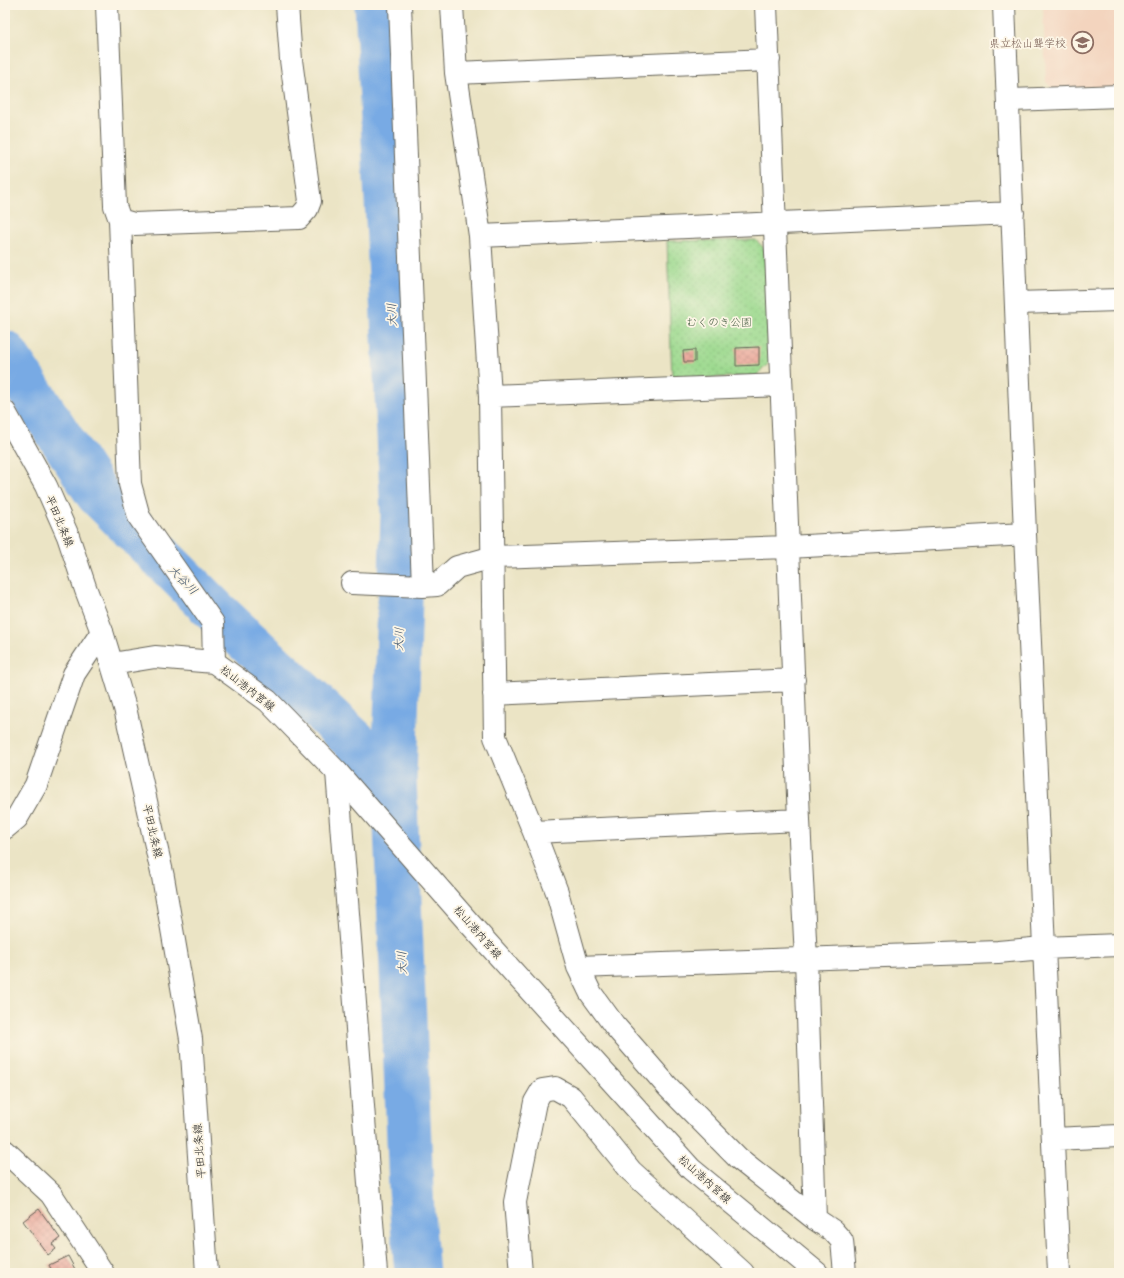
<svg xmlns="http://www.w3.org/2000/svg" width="1124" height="1278" font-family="'Playpen Sans','Klee One',sans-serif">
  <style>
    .built { fill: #f3d4be }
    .grass { fill: url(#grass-dots); stroke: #5c7a55 }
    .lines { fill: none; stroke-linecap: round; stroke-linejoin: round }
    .river { stroke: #78aae4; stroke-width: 45 }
    .building { fill: url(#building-cross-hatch) }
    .minor-casing { stroke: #646257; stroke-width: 24 }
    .major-casing { stroke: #646257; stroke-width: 24 }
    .minor { stroke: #fff; stroke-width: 22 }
    .major { stroke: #fff; stroke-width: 22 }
    .labels { text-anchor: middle; stroke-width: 3.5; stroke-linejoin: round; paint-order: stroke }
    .education-label { font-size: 11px; fill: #785e54; stroke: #fcf5e5; text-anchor: end }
    .park-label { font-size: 11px; fill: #485e44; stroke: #fcf5e5 }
    .street-label { font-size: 11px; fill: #1c1c1c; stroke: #fcf5e5 }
    .water-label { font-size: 12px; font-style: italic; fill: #41556c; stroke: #fcf5e5 }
  </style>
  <defs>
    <pattern id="grass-dots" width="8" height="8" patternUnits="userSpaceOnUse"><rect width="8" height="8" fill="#9bd98e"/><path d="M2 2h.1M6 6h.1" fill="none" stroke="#85ba7a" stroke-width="1.8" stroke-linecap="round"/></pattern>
    <pattern id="building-cross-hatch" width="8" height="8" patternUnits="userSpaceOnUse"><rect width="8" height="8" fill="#eaa699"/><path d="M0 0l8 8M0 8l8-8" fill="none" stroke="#c88e83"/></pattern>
  </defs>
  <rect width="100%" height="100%" fill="#fcf5e5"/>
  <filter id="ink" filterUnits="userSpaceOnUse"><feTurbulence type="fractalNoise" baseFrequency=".025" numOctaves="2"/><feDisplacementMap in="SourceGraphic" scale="8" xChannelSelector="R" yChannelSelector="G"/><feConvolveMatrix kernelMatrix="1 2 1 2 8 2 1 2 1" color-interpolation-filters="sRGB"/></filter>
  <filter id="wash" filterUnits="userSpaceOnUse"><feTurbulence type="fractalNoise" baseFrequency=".012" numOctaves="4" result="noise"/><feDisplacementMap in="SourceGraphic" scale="16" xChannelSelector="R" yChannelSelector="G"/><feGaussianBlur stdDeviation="0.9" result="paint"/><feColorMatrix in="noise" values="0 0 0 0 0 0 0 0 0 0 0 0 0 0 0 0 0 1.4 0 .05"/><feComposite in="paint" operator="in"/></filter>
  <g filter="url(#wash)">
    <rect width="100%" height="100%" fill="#ebe4c5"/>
    <!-- built -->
    <path class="built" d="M1043,5h76v83l-64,3 -9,-9z"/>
    <!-- grass -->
    <path class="grass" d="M756,240l9,9 5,113 -14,14 -84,3 -5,-138z"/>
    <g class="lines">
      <!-- river -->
      <path class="river" d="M377,5l26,509 -9,264 18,435 5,60
        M5,353l92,140 119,119 178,166"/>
    </g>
    <g id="blocks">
      <!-- building -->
      <path class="building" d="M759,347v18l-23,1v-18z
        M695,350v12h-11l-1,-11z
        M39,1209l21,29 -8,6 4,5 -8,6 -25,-34z
        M68,1256l9,17h-28l3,-2 -3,-6z"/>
    </g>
  </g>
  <g filter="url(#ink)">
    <use href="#blocks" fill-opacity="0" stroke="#646257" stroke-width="1"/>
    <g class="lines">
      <defs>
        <path id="minor" d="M107,5l8,201 5,14 14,4 165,-6 8,-9 3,-8 -19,-141 -4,-55
          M400,5l23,581
          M452,5l4,68 24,163 10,160 5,341 39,95 23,60 21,75 12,25 24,33 54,62 70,71 77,61 18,12 9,10 3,32
          M766,5l33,815 7,139 9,260
          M1004,5l21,529 34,739
          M456,73l313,-13
          M1008,100l111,-4
          M120,220l10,264 9,33 74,106 1,39
          M480,236l533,-23
          M1017,303l102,-3
          M490,396l291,-11
          M352,583l71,3 14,-1 20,-18 36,-10 295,-10 237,-13
          M494,694l300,-14
          M337,772l39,501
          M5,828l12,-10 19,-33 38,-111 28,-42
          M534,832l265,-12
          M578,967l420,-15 46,-4 75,-3
          M1053,1139l66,-3
          M5,1151l46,43 52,79
          M521,1273l-6,-71 20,-100 7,-12 13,-2 16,9 60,74 112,102"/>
        <path id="major" d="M5,412l41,74 22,50 18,54 16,42 23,76 38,169 28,162 16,234
          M112,664l43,-7 59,5 54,39 69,71 133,152 221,245 126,104"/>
      </defs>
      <!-- minor casing -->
      <use href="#minor" class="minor-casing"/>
      <!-- major casing -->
      <use href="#major" class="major-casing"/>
      <!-- minor -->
      <use href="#minor" class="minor"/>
      <!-- major -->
      <use href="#major" class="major"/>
    </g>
  </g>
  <!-- icons -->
  <defs>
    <symbol id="school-ring" viewBox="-11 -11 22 22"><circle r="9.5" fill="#fcf5e5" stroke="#8d6e63" stroke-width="1.5"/><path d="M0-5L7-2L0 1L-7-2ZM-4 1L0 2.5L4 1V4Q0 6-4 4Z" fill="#8d6e63"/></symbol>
  </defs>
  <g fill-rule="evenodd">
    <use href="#school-ring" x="1070" y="30" width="25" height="25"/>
  </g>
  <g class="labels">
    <!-- education labels -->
    <g class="education-label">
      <text x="1066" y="47">県立松山聾学校</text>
    </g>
    <!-- park labels -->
    <g class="park-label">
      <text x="719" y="326">むくのき公園</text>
    </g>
    <!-- street labels -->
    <g class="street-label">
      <text transform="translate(60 521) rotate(67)" y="4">平田北条線</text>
      <text transform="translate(248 688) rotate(38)" y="4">松山港内宮線</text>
      <text transform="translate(153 831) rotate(77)" y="4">平田北条線</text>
      <text transform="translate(478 932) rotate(49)" y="4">松山港内宮線</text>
      <text transform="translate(199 1151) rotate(-94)" y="4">平田北条線</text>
      <text transform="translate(705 1179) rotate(42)" y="4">松山港内宮線</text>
    </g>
    <!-- water labels -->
    <g class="water-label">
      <text transform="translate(392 315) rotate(-93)" y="4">大川</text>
      <text transform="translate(183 580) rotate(45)" y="4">大谷川</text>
      <text transform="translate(399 639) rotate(-88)" y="4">大川</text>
      <text transform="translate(402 963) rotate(-92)" y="4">大川</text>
    </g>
  </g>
  <!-- margin -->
  <rect width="1124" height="1278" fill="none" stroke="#fcf5e5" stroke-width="20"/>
</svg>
